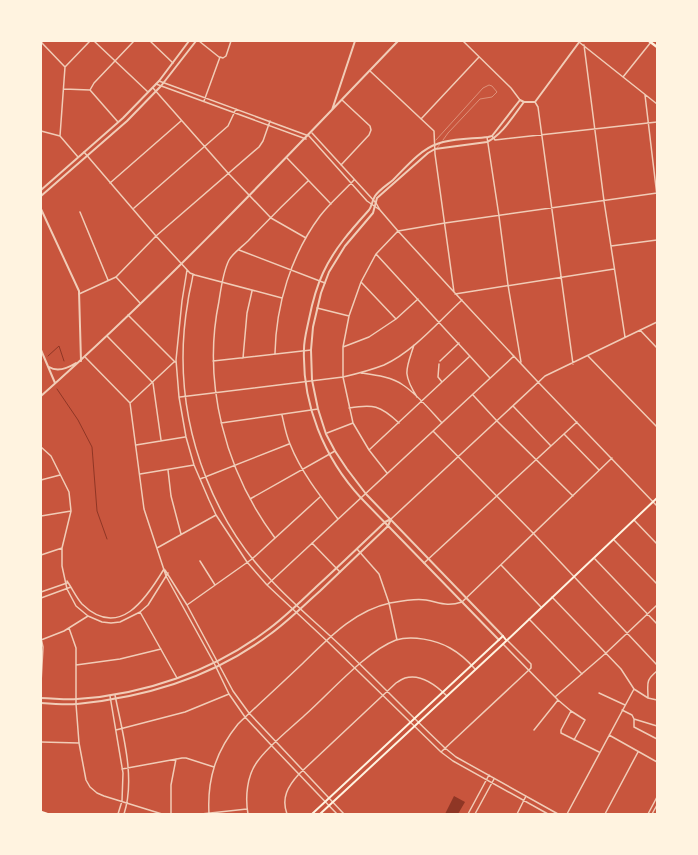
<svg xmlns="http://www.w3.org/2000/svg" width="698" height="855" font-family="'PT Sans Narrow',sans-serif">
  <style>
    .water { fill: #8f3625 }
    .lines { fill: none; stroke-linecap: round; stroke-linejoin: round }
    .stream { stroke: #8f3625; stroke-width: 1 }
    .service { stroke: #f1ccb7; stroke-width: 0.5 }
    .minor { stroke: #f1ccb7; stroke-width: 1.5 }
    .tertiary { stroke: #f1ccb7; stroke-width: 2 }
    .secondary { stroke: #fff3e0; stroke-width: 2 }
    .primary { stroke: #fff3e0; stroke-width: 2.5 }
  </style>
  <rect width="100%" height="100%" fill="#c8553d"/>
  <!-- water -->
  <path class="water" d="M454,796l11,6 -7,12h-13z"/>
  <g class="lines">
    <!-- stream -->
    <path class="stream" d="M48,356l11,-10 5,15
      M41,361h1
      M57,389l21,31 14,27 5,64 10,28"/>
    <!-- service -->
    <path class="service" d="M436,140l47,-52 6,-3 3,1 5,6 -5,5 -12,2 -32,34 -5,7
      M437,148l3,-4"/>
    <!-- minor -->
    <path class="minor" d="M94,41l54,51
      M150,41l23,22
      M199,41l20,16
      M463,41l48,47 9,12
      M579,42l78,62
      M42,43l23,24 -5,69
      M584,45l20,156 21,136
      M65,67l25,-26
      M370,71l64,60 1,23 19,138
      M623,77l28,-35
      M159,81l150,55 58,65 13,9
      M156,84l150,55
      M153,88l75,85 43,45 35,20
      M64,89l26,1
      M90,90l4,-7 40,-42
      M90,90l28,32
      M645,95l12,101
      M204,101l16,-44 3,1 3,-2 5,-15
      M535,102l3,5 35,257
      M421,119l58,-62
      M41,131l19,5 18,21
      M312,133l64,70 4,7 18,21 56,61 84,90 119,124
      M492,136l3,4 162,-18
      M487,137l12,79 9,69 13,77
      M84,152l72,84 34,37 5,2 87,23
      M287,158l44,46
      M341,165l28,-30 2,-5 -1,-4 -28,-26
      M110,183l71,-62
      M134,208l94,-82 8,-17
      M80,212l28,68
      M611,246l46,-6
      M239,250l86,33
      M376,254l114,124
      M187,270l-5,31 -6,59 3,37 7,40 8,28 15,35 7,15 31,47 20,23 60,56 114,111 12,9 95,53
      M193,274c-1,9 -4,18 -5,27 -3,17 -5,40 -5,57 0,81 32,164 88,222 22,24 47,44 71,67 35,33 68,68 103,101l11,9 102,57
      M116,277l24,26
      M361,282l35,37
      M79,294l37,-17 40,-41 103,-89 4,-6 7,-20
      M455,294l159,-25
      M317,308l32,8
      M128,315l47,47
      M640,330l17,18
      M107,336l46,47 8,57
      M414,345c-8,25 -12,28 3,52
      M343,347l26,-10 27,-18 22,-20
      M275,353c1,-48 16,-98 45,-137 10,-13 23,-24 34,-36
      M588,356l69,71
      M85,357l45,46 14,106 22,67 48,87 15,31 16,23 27,29 65,68
      M243,358l4,-45 5,-22
      M213,361l98,-11
      M440,361l19,-18
      M439,364l-1,13 4,5
      M361,373c14,2 31,4 42,12 15,10 27,25 39,38
      M473,395l24,26 76,75
      M180,397l163,-20c13,-3 28,-7 41,-12 30,-14 54,-43 78,-65
      M130,403l44,-41
      M513,406l38,40
      M349,408c24,-4 31,-3 50,15
      M282,415c2,9 4,20 8,29 11,28 30,52 48,75
      M221,423l97,-14
      M433,431l101,103 123,131
      M327,433l26,-10
      M564,434l35,36
      M136,445l49,-8
      M41,447l10,9 18,36 2,19 -9,37v18l5,23 9,17 12,10 14,6 9,1 9,-1 20,-10 8,-7 20,-32
      M369,450l101,-94
      M168,470l3,26 10,38
      M387,473l-18,-23 -16,-27 -10,-46v-30l6,-31 12,-34 15,-28 22,-23 47,-8 212,-30
      M140,474l54,-9
      M200,479l89,-35
      M41,480l19,-5
      M250,499l85,-48
      M41,516l30,-5
      M391,519l154,-143 112,-54
      M634,520l23,24
      M275,538c-50,-67 -73,-155 -56,-237 2,-13 4,-29 10,-41 4,-7 14,-14 19,-19 20,-21 40,-41 60,-60
      M614,540l43,44
      M312,543l28,29
      M157,548l59,-33
      M357,549l22,25 10,29 8,37
      M41,555l21,-7
      M595,559l62,65
      M200,561l15,24
      M424,563l153,-141
      M501,565l40,42
      M165,570l22,35 46,86 16,22 95,101
      M67,581c5,7 9,16 15,23 37,36 64,-5 82,-35
      M267,585l247,-229
      M41,592l26,-9
      M552,597l69,72 13,20 14,9 9,2
      M41,598l30,-11
      M187,605l65,-46 68,-62
      M140,612l37,66
      M529,619l53,55
      M69,628l7,20v56l3,39 7,37 4,7 7,6 7,3 58,18
      M41,638l2,9 -2,36
      M41,640l23,-9 24,-15
      M503,644l55,56 13,11 14,9 -11,20
      M76,665l44,-6 41,-10
      M599,693l26,12
      M115,695c7,36 21,83 9,119
      M110,696l13,77 -1,28 -4,13
      M555,697l51,-44 51,-48
      M648,698c0,-15 -3,-17 9,-27
      M622,710l10,5 2,4 23,7
      M571,711l-10,19v3l38,19
      M634,719v8l23,12
      M116,730l69,-18 44,-18
      M534,730l24,-30
      M609,735l48,27
      M41,742l38,1
      M441,752l90,-84v-4l-24,-24
      M122,769l60,-11h4l28,9
      M171,814v-29l5,-26
      M201,814l46,-5
      M209,814c-2,-35 7,-63 29,-90 21,-20 42,-39 63,-59 26,-25 52,-54 89,-62 11,-2 25,-5 36,-3 15,3 21,7 36,2l150,-144
      M248,814c-3,-17 -1,-38 9,-52 11,-16 34,-34 48,-47 26,-23 60,-63 91,-75 16,-5 40,0 54,8 9,5 18,13 25,21
      M287,814c-6,-16 1,-28 12,-40l97,-91c3,-2 6,-4 9,-5 16,-5 32,8 42,18
      M468,814l21,-39
      M475,814l19,-35
      M517,814l9,-18
      M567,814l67,-125
      M605,814l33,-62
      M648,814l9,-17
      M652,814l5,-9"/>
    <!-- tertiary -->
    <path class="tertiary" d="M41,43l1,-2
      M524,102h11l45,-61
      M332,110l23,-69
      M41,190l82,-72 36,-37 30,-40
      M41,196l86,-75 34,-35 35,-45
      M41,209l38,82 2,70
      M41,350l14,33
      M49,367c8,5 19,1 27,-4
      M41,396c126,-112 241,-234 357,-355
      M503,636l-137,-142 -19,-25 -12,-18 -9,-17 -8,-25 -6,-29 -1,-30 2,-23 8,-34 8,-21 16,-26 28,-33 4,-15 51,-45 7,-4 52,-7c16,-8 26,-26 37,-40
      M499,640l-138,-142c-37,-40 -59,-94 -57,-149 0,-10 3,-20 5,-30 3,-15 7,-31 14,-46 11,-24 28,-43 46,-63 3,-4 3,-9 6,-14 4,-6 12,-11 18,-16 12,-12 28,-31 44,-36 15,-6 35,-5 51,-7l4,-1 28,-36 4,2
      M41,698c12,0 24,2 36,1 66,-4 136,-28 189,-68 18,-13 34,-29 50,-44 23,-21 46,-43 69,-65l6,-3
      M41,703c12,1 25,2 36,1 70,-7 136,-27 192,-69 18,-13 34,-29 51,-44 23,-22 45,-43 68,-65l3,-7"/>
    <!-- secondary -->
    <path class="secondary" d="M312,814l191,-178 3,4
      M320,814l183,-170 154,-146"/>
    <!-- primary -->
    <path class="primary" d="M649,41l8,6
      M41,812l6,2"/>
  </g>
  <!-- border -->
  <rect width="698" height="855" fill="none" stroke="#fff3e0" stroke-width="84"/>
</svg>
